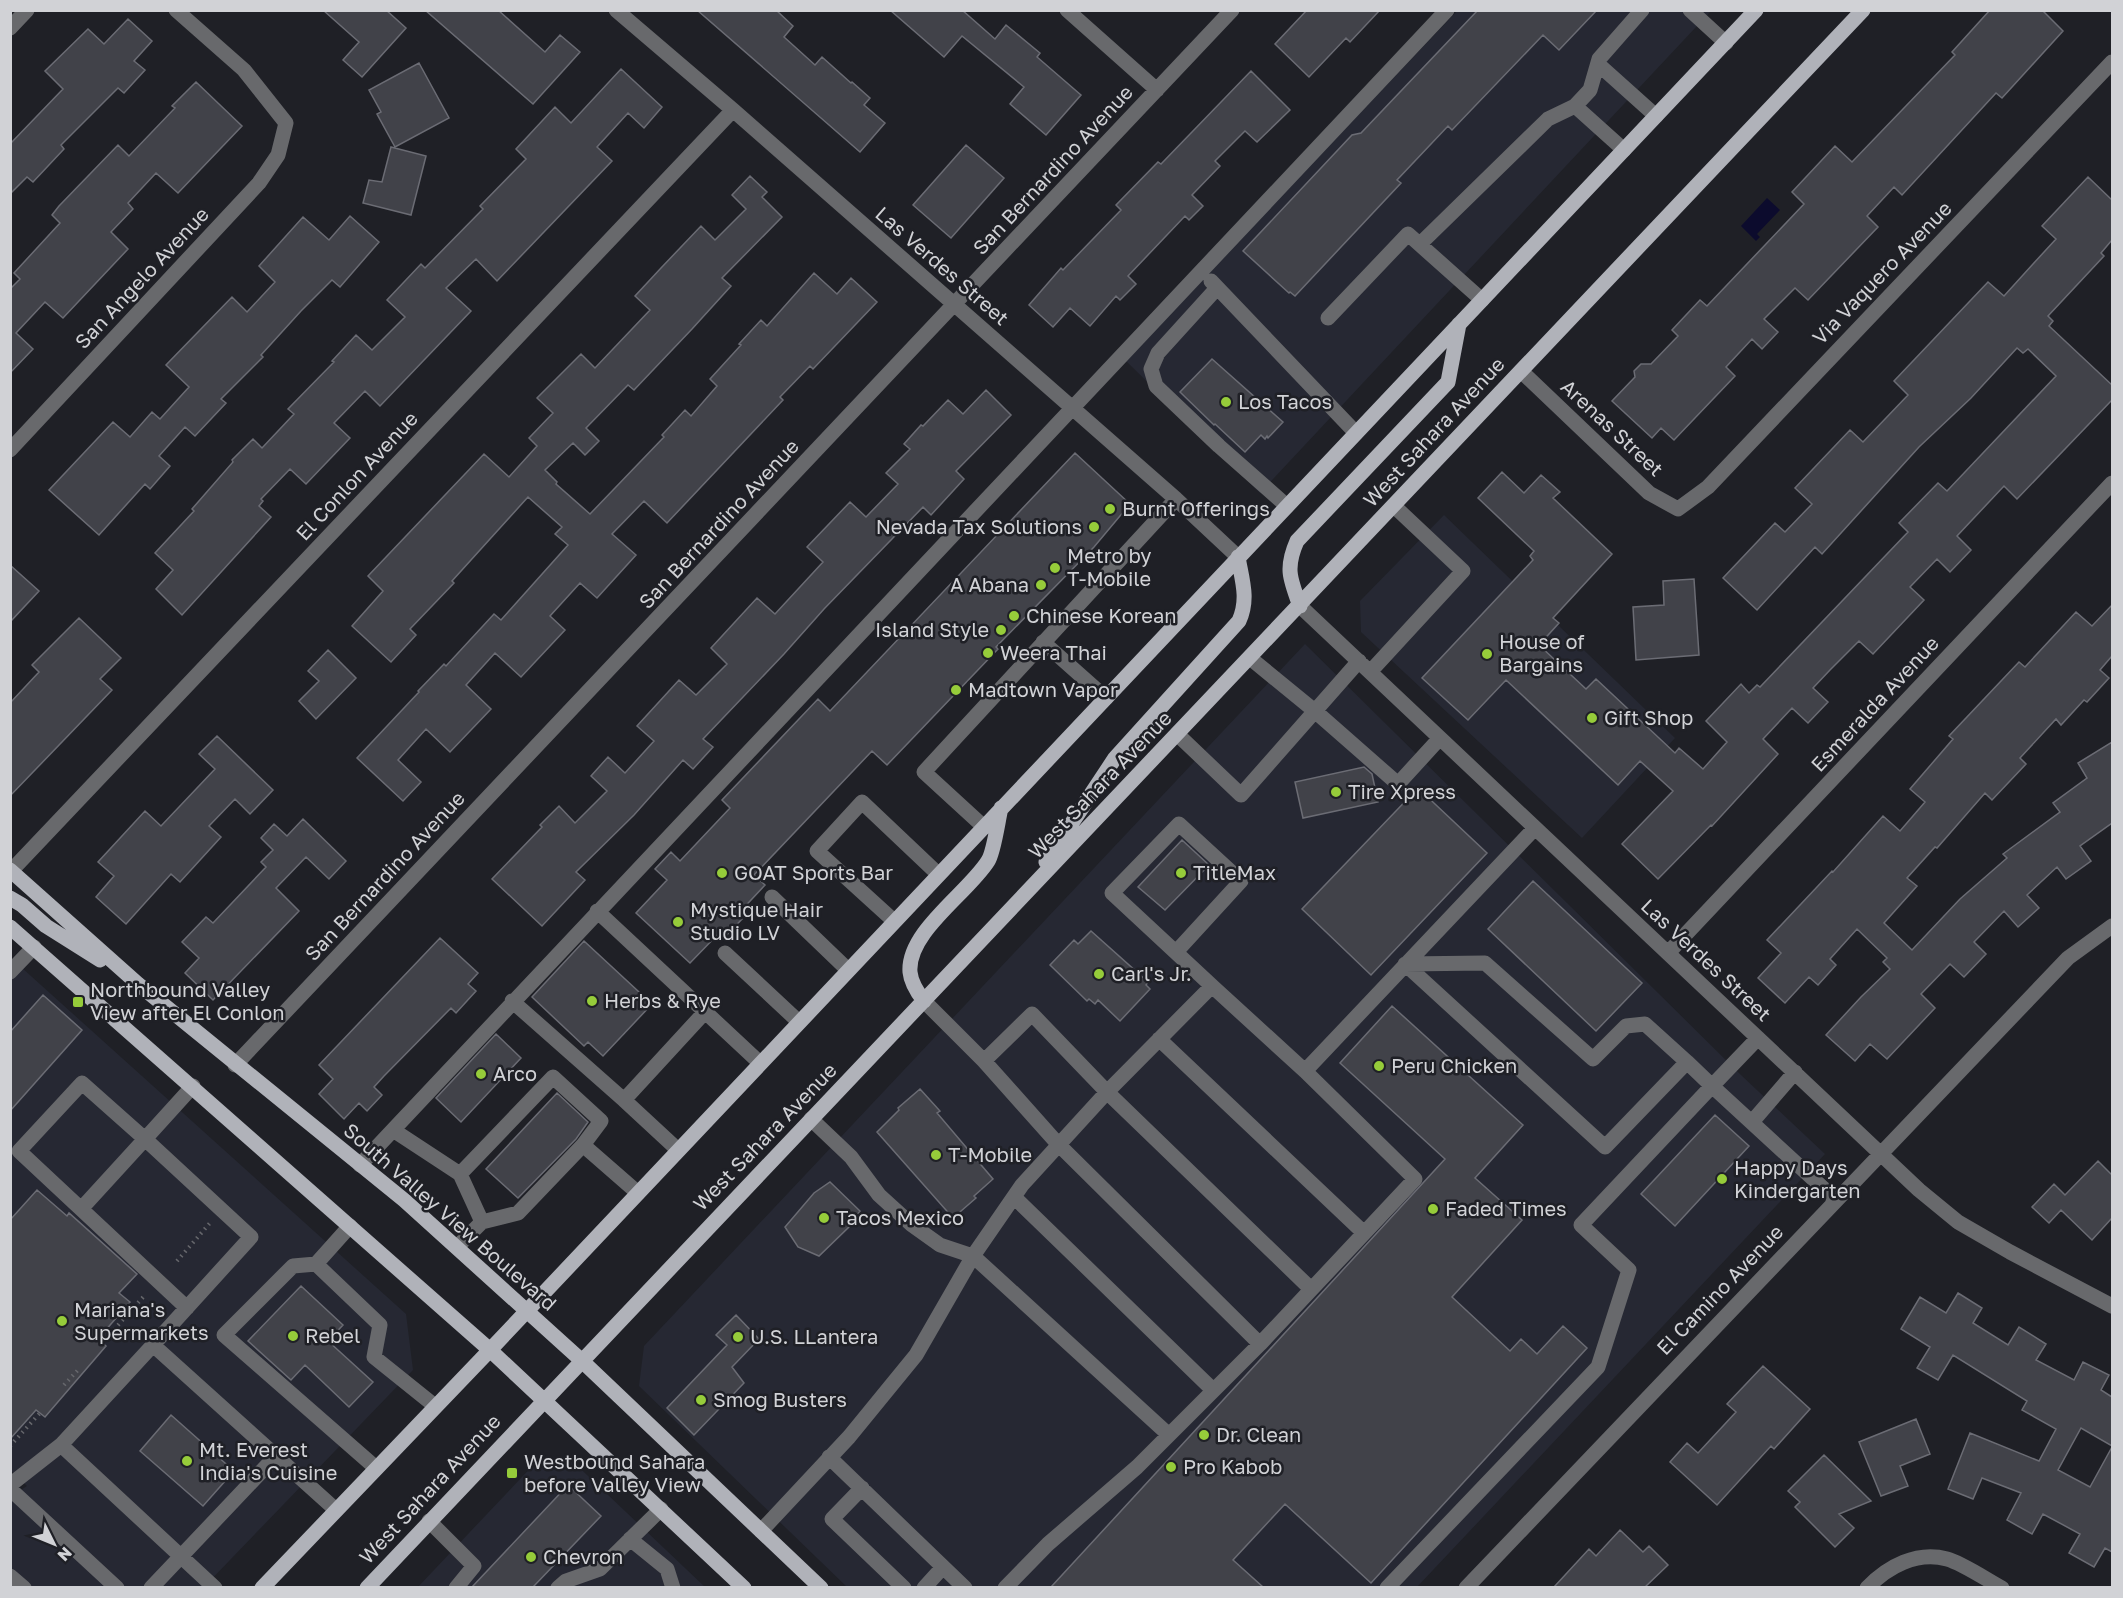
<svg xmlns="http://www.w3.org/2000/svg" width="2123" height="1598" font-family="'Golos Text',sans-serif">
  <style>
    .built { fill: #262833 }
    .water { fill: #0c0b2d }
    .building { fill: #414249; stroke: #6b6c74; stroke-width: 1.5 }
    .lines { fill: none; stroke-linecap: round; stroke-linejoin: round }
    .path { stroke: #66676c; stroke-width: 4; stroke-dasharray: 1.5 4.5; stroke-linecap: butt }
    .minor { stroke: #68696c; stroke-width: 15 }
    .major { stroke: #b0b2b9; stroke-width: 15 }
    .poi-dot { fill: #96cc3a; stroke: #1f2026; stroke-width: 2 }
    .labels { text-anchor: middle; stroke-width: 5; stroke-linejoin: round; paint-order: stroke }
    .street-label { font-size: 20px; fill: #d1d2d6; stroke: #1f2026 }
    .poi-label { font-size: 20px; fill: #d1d2d6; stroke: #1f2026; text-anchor: start }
  </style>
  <rect width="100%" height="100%" fill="#1f2026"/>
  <!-- built -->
  <path class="built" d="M1457,11h254l-451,482 -135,-133z
    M1444,515l231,223 -93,100 -221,-206 -1,-31z
    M1305,644l436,431 84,79 -408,433h-570l-208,-201 5,-40z
    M11,958l395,356 7,56 -209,217h-193l-1,-90 17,-11 -17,-16z
    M567,1456l138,131 -288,1 122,-129z"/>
  <!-- water -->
  <path class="water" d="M1767,198l13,12 -23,24 3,3 -4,4 -15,-15z"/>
  <!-- building -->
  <path class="building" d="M323,10h63l20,18 -44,49 -19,-17 16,-18z
    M425,10h73l47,42 15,-17 20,17 -47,52z
    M697,10h79l17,16 -9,11 31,28 7,-8 29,26 1,-1 18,16 -6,7 21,18 -25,29z
    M890,10h72l33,29 11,-14 34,28 -3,4 44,38 -35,40 -36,-31 14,-17 -62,-51 -18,21z
    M1307,10h73l-30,32 -4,-4 -37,39 -34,-33z
    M1478,10h119l-38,40 -16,-15 -91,95 -4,-4 -51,54 4,3 -106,113 -5,-4 -1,1 -46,-42 109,-116 9,-2z
    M1990,10h52l21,21 -61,67 -6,-5 -94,102 -8,-8 -27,29 11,11 -70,73 -13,-12 -31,31 14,13 -16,17 -10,-10 -26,28 9,9 -61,64 -13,-12 -9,10 -40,-37 23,-24 -1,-6 7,-7h10l27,-28 -6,-6 28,-30 7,6 97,-102 -12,-12 43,-46 17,16 103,-107 -3,-3z
    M128,19l24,22 -18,20 11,9 -21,23 -6,-5 -57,57 3,4 -31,33 -6,-5 -17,17v-50l53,-55 -18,-18 43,-42 16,15z
    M419,63l30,55 -54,29 -18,-33 4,-2 -12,-22z
    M621,69l41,38 -18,21 -16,-15 -31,34 15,14 -115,120 -21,-22 -30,29 25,23 -91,95 -15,-15 -31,32 16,15 -44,46 -16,-15 -29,30 2,2 -4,5 12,11 -89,98 -26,-26 17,-19 -18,-17 39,-42 -2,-2 41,-47 -1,-2 21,-21 9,9 32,-34 -6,-5 46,-47 -2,-1 24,-26 16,15 33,-33 -18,-17 34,-36 4,4 58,-59 -3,-3 46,-47 -10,-10 39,-42 16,16z
    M1251,71l39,39 -33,32 -12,-11 -30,30 5,5 -28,29 11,11 -14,14 -4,-4 -57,60 8,8 -16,16 -4,-4 -26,30 -20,-18 -17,19 -24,-22 32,-37 2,2 58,-60 -5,-5 42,-43 3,2z
    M196,82l46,44 -64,67 -22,-20 -28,30 5,6 -22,23 17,17 -65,69 -18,-16 -29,31 17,16 -23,24v-84l10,-10 -6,-6 46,-50 -8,-8 7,-9 59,-61 11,11 46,-48 -3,-2z
    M966,145l38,33 -53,60 -38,-33z
    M391,147l35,9 -15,59 -48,-12 6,-23 13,2z
    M750,176l17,16 -5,5 20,20 -60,61 9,8 -39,43 -58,61 -6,-5 -42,43 13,13 -14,14 -12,-12 -28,27 12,12 -1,2 34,30 74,-77 -2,-2 23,-25 6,6 26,-30 -7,-7 31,-34 -2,-1 22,-24 6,6 47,-53 23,21 14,-16 26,24 -64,67 -3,-3 -30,31 3,3 -116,123 -23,-22 -32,33 24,21 -39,43 -17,-15 -30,33 15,14 -44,47 -26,-24 -29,32 25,24 -41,43 -24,-23 -28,31 23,22 -18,19 -46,-43 62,-66 -1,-1 26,-27 2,2 48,-52 7,6 67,-75 -13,-11 7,-7 -34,-30 -76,84 2,2 -44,46 6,6 -25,27 -39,-36 31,-35 -15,-15 116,-122 25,23 28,-31 -8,-8 24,-25 -16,-15 44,-44 14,14 55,-58 -15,-14 26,-28 40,-42 14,14 31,-31 -14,-14z
    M2088,177l24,23v40l-11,13 3,3 -56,60 5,5 -4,5 63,59v15l-95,99 -13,-13 -47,50 14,14 -21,22 -13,-13 -27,28 14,13 -51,54 -14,-13 -29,29 -17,18 15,14 -20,21 -16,-15 -29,31 15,15 -66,72 -1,-1 -53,54 -36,-35 51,-53 -33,-30 -22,24 -112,-105 -38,40 -46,-42 111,-118 -3,-4 4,-5 -56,-53 24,-26 22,21 17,-18 19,17 -7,6 59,56 -59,64 6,5 -20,22 47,44 10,-10 79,74 4,-5 24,21 24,-27 -21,-21 35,-37 8,9 8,-8 3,2 148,-155 -9,-9 39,-40 9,8 109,-115 -28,-27 -5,4 -6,-5 -46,50 -52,49 -97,107 -7,-7 -58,63 -34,-32 52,-55 10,9 27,-28 -17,-16 55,-58 13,12 45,-47 -14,-14 94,-99 16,14 29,-32 23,-25 -14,-13z
    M350,216l29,26 -39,45 -8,-7 -31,31 -40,44 2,2 -42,42 5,4 -31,33 -10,-9 -26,29 11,10 -20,23 -5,-5 -46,51 -50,-45 64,-68 17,15 22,-25 8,7 29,-32 -23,-22 66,-68 15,15 28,-30 -16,-16 44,-49 26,23z
    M1212,359l71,63 -15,16 -1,-2 -2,3 -4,-4 -16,17 -30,-28 -1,1 -34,-33z
    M986,390l25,25 -55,56 8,8 -33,36 -8,-8 -99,102 -40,45 -81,85 10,8 -20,22 -10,-9 -49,55 -58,57 9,8 -43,46 -50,-47 50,-52 -2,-2 19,-19 16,17 32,-32 -16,-15 17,-19 17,16 29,-32 -17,-15 42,-46 17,15 31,-31 -16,-16 46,-50 18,16 48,-52 -16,-15 43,-45 16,15 32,-33 -12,-11 24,-24 -6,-5 17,-19 2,1 25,-26 15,14z
    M1075,453l55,51 -36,43 -98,100 2,2 -111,116 -15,-14 -118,124 11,10 -28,30 5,4 -16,17 -5,-5 -31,32 -54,-50 31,-33 -12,-11 16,-17 9,9 50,-53 -8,-8 96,-101 12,12z
    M10,565l29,26 -29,31z
    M1694,579l5,76 -63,5 -3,-53 31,-2 -1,-24z
    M2112,605v51l-12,14 9,8 -22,24 -3,-2 -23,25 -5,-6 -36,39 6,6 -34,36 -7,-7 -48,55 -2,-1 -28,31 10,8 -33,37 28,27 48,-51 47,-41 -4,-4 57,-42 -7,-9 34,-25 -9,-15 34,-21v81l-32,23 11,15 -25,18 -9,-12 -30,28 12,13 -21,19 -14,-16 -30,31 12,12 -22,23 -14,-13 -29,30 14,14 -48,51 -17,-15 -15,17 -29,-26 35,-38 29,-28 -7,-7 4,-4 -30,-29 -27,30 6,6 -18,20 -9,-8 -24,26 -27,-25 23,-25 -14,-13 65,-69 1,1 50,-56 17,15 25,-29 -15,-13 43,-50 -4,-3 70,-74 6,5 51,-55 16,14z
    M79,618l42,40 -21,21 12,11 -102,106v-93l29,-31 -7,-7z
    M328,650l28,28 -40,41 -17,-18 20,-20 -11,-10z
    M217,736l56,54 -23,24 -15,-15 -26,27 12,11 -41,45 -9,-8 -45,50 -30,-27 18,-21 -16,-14 47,-51 16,15 54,-57 -16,-15z
    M1364,767l8,7 6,28 -75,16 -8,-36z
    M1418,788l69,65 -116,122 -69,-66z
    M303,819l43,42 -17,18 -23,-22 -30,31 23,23 -86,89 -28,-27 14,-15 -17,-16 24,-25 7,6 53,-56 -5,-5 12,-12 -12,-12 13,-14 13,12z
    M1182,840l27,25 -44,45 -27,-23z
    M1533,881l109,102 -46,48 -108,-102z
    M1091,931l57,51 -2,3 4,4 -30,32 -22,-21 -3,4 -6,-5 -2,2 -37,-36 24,-25 4,4z
    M440,938l38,35 -10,11 8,7 -20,22 -5,-5 -67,68 -10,11 8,8 -15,16 -8,-8 -15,16 -25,-25 14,-15 -14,-14z
    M584,941l68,63 -49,52 -15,-14 -4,4 -52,-49z
    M43,995l39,35 -72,81v-79z
    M1392,1006l131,119 -48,53 47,42 -70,77 58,54 11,-12 16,15 26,-28 24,22 -216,235 -86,-79 -52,56 30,27h-212l394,-428 -105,-96z
    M496,1034l25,24 -60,64 -25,-24z
    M920,1089l20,22 -3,2 56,66 -19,17 2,2 -23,20 -76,-86 22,-22 -1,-2z
    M557,1093l31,29 -12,17 -58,59 -32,-29z
    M1715,1115l34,31 -74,80 -34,-32z
    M2098,1161l14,14v43l-20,22 -31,-30 -12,13 -17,-16 22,-23 11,11z
    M830,1182l30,29 -10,15 -31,30 -21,-9 -13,-20 29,-34z
    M37,1190l30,26 2,-3 68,61 -18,19 11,9 -32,37 8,7 -61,71 -9,-7 -26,29v-219z
    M301,1286l42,39 -15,16 45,41 -24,25 -44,-42 -14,15 -43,-39z
    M1958,1293l24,15 -9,15 35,22 11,-18 27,17 -10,16 38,20 9,-18 26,13 -8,15 11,7v49l-31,-18 -23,42 32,17 22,-40v105l-7,-4 -11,19 -25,-14 11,-19 -37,-20 -11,20 -25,-14 14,-27 -39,-15 -9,21 -25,-10 22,-56 69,28 17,-32 -34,-19 5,-9 -74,-46 -15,25 -21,-12 13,-21 -29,-18 19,-32 26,16z
    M736,1315l23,24 -27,28 12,16 -50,52 -27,-27 60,-63 -11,-10z
    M1763,1366l47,43 -36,40 -3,-3 -54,59 -47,-43 17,-19 11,10 38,-41 -9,-8z
    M171,1415l63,56 -31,35 -63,-55z
    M1916,1419l14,35 -30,12 8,20 -27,10 -22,-54z
    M1824,1455l47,46 -32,13 15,14 -19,19 -40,-40 5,-5 -12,-11z
    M568,1485l33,31 -68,71h-61z
    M1620,1530l23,22 6,-6 19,19 -23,22h-91l35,-38 7,7z"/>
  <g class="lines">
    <!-- path -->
    <path class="path" d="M177,1261l33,-38
      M102,1343l43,-48
      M64,1385l14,-15
      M10,1446l30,-33"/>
    <!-- minor -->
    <path class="minor" d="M616,10l117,100 443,389 62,58
      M1067,10l90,80
      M1690,10l36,33
      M10,28l17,-18
      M1598,64l58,52
      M1575,106l49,44
      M1420,244l128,-125 27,-13 15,-16 9,-31 43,-49
      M1211,281l145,152
      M1217,288l-59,65 -7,16 5,17 63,60 68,60
      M1328,318l80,-84 74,66
      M1521,371l128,122 29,16 30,-22 404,-425
      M10,450l249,-267 19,-28 8,-32 -42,-53 -68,-60
      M1300,606l619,584 39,32 52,30 102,54
      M1043,642l63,56
      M1250,658l66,54 82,72 42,-46
      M1370,672l93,-101 -69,-65
      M1177,734l64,61 118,-134
      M984,827l-60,-55 252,-273
      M11,871l722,-761
      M772,897l76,73
      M597,911l163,152
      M894,921l-77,-70 45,-49 76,72
      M1176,952l65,-71 -62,-57 -67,69 100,93
      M725,953l74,69
      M1668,953l444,-470
      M1485,963l108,96 33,-33 19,-2 42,38 -82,85 -200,-183z
      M10,972l24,-25
      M512,1001l112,99 81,-88
      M924,1001l60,60 74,83 202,200
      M1159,1039l205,194
      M984,1061l48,-47 75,78 204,197
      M1687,1062l25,24 46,-48
      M235,1065l997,-1055
      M1305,1071l230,-243
      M624,1100l54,50
      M811,1119l40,38 28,38 33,30 28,20 33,11 196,179
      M1752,1122l43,-50
      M393,1130l67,44
      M360,1165c361,-386 726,-769 1087,-1155
      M1014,1197l199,193
      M81,1209l64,-70 -63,-56 -63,68 168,157
      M482,1222l-22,-48 93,-97 48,44 -18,24 55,48
      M350,1226l-34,38 -23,2 -69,69 152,133
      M457,1247l25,-25 36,-9 65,-68
      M316,1264l64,61 -6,32 61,49
      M153,1345l98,-108 -106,-98 48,-53
      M829,1457l136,131
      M10,1485l51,-40
      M862,1488l-30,31 72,69
      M10,1489l107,99
      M429,1521l45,45 -18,22
      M761,1531l88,-94 67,-82 57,-99 49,-71 85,-93 105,-106 93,85 110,108 -155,165 -123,123 -89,77 -43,44
      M630,1539l37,30 6,19
      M10,1576l14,12
      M151,1588l125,-132
      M215,1588l-154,-143 92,-100 183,165
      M558,1588l8,-7 34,-12 61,-60
      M924,1588l19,-21
      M1387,1588l211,-221 31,-97 -48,-45 131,-139 123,113
      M1466,1588l602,-630 44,-32
      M1867,1588c21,-22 50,-37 80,-29 15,4 40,21 55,29"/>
    <!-- major -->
    <path class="major" d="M1300,606c-10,-27 -15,-38 -3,-65l151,-159 11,-58
      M1046,862l69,-104 124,-137c10,-22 3,-41 -1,-64
      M10,870l128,114 266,216 177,160 240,228
      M10,898l12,7 24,21 54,34
      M10,927l480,423 254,238
      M924,1001c-7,-9 -13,-18 -14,-29 -3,-40 58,-79 78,-111 6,-9 10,-41 13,-53
      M262,1588l228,-238 1266,-1340
      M367,1588l1496,-1578"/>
  </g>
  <!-- markers -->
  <g class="poi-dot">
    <circle cx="1226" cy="402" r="6"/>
    <circle cx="1110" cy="509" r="6"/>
    <circle cx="1094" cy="527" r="6"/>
    <circle cx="1055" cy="568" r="6"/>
    <circle cx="1041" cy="585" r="6"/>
    <circle cx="1014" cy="616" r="6"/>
    <circle cx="1001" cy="630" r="6"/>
    <circle cx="988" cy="653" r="6"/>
    <circle cx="1487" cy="654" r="6"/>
    <circle cx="956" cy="690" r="6"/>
    <circle cx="1592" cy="718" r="6"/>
    <circle cx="1336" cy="792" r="6"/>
    <circle cx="722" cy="873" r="6"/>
    <circle cx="1181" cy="873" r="6"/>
    <circle cx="678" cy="922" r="6"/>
    <circle cx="1099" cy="974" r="6"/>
    <circle cx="592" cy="1001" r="6"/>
    <rect x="72" y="996" width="12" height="12" rx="3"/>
    <circle cx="1379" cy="1066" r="6"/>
    <circle cx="481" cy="1074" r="6"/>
    <circle cx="936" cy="1155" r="6"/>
    <circle cx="1722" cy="1179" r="6"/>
    <circle cx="1433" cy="1209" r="6"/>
    <circle cx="824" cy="1218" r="6"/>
    <circle cx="62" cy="1321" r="6"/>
    <circle cx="293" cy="1336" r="6"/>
    <circle cx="738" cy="1337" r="6"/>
    <circle cx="701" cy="1400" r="6"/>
    <circle cx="1204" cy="1435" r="6"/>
    <circle cx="187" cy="1461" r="6"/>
    <circle cx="1171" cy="1467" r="6"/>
    <rect x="506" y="1467" width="12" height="12" rx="3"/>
    <circle cx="531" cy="1557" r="6"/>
  </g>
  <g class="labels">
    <!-- street labels -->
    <g class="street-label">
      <text transform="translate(1053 170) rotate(-47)" y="7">San Bernardino Avenue</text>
      <text transform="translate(942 266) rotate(41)" y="7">Las Verdes Street</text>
      <text transform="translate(1882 273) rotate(-46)" y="7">Via Vaquero Avenue</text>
      <text transform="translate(142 278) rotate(-47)" y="7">San Angelo Avenue</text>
      <text transform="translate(1612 428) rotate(43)" y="7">Arenas Street</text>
      <text transform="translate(1434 432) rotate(-47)" y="7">West Sahara Avenue</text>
      <text transform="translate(357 476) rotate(-47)" y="7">El Conlon Avenue</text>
      <text transform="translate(719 524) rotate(-47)" y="7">San Bernardino Avenue</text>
      <text transform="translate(1875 704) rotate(-47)" y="7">Esmeralda Avenue</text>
      <text transform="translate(1100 785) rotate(-46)" y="7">West Sahara Avenue</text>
      <text transform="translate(385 876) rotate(-47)" y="7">San Bernardino Avenue</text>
      <text transform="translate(1706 960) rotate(43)" y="7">Las Verdes Street</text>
      <text transform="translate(765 1137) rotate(-46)" y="7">West Sahara Avenue</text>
      <text transform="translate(450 1217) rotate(41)" y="7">South Valley View Boulevard</text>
      <text transform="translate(1720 1290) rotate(-46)" y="7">El Camino Avenue</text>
      <text transform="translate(430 1489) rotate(-47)" y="7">West Sahara Avenue</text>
    </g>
    <!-- poi labels -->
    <g class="poi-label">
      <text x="1238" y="409">Los Tacos</text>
      <text x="1122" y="516">Burnt Offerings</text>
      <text x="1082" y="534" text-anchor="end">Nevada Tax Solutions</text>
      <text x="1067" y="563">Metro by<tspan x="1067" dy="23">T-Mobile</tspan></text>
      <text x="1029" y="592" text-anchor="end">A Abana</text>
      <text x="1026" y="623">Chinese Korean</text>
      <text x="989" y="637" text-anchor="end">Island Style</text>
      <text x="1499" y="649">House of<tspan x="1499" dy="23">Bargains</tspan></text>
      <text x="1000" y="660">Weera Thai</text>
      <text x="968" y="697">Madtown Vapor</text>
      <text x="1604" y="725">Gift Shop</text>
      <text x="1348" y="799">Tire Xpress</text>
      <text x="734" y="880">GOAT Sports Bar</text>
      <text x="1193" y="880">TitleMax</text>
      <text x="690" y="917">Mystique Hair<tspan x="690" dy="23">Studio LV</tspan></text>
      <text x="1111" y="981">Carl's Jr.</text>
      <text x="90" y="997">Northbound Valley<tspan x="90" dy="23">View after El Conlon</tspan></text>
      <text x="604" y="1008">Herbs &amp; Rye</text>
      <text x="1391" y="1073">Peru Chicken</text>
      <text x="493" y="1081">Arco</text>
      <text x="948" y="1162">T-Mobile</text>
      <text x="1734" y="1175">Happy Days<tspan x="1734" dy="23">Kindergarten</tspan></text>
      <text x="1445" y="1216">Faded Times</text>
      <text x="836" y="1225">Tacos Mexico</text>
      <text x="74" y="1317">Mariana's<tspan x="74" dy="23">Supermarkets</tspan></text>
      <text x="305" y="1343">Rebel</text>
      <text x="750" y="1344">U.S. LLantera</text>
      <text x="713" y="1407">Smog Busters</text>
      <text x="1216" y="1442">Dr. Clean</text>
      <text x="199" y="1457">Mt. Everest<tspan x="199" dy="23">India's Cuisine</tspan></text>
      <text x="524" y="1469">Westbound Sahara<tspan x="524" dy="23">before Valley View</tspan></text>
      <text x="1183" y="1474">Pro Kabob</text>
      <text x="543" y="1564">Chevron</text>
    </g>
  </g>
  <!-- border -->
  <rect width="2123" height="1598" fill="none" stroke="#d1d2d6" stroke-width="24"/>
  <!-- north arrow -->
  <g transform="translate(54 1544) rotate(133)" stroke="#1f2026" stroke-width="4.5" paint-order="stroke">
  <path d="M0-4.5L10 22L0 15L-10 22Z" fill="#d1d2d6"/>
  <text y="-9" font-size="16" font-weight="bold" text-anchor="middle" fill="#d1d2d6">N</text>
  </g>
</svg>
